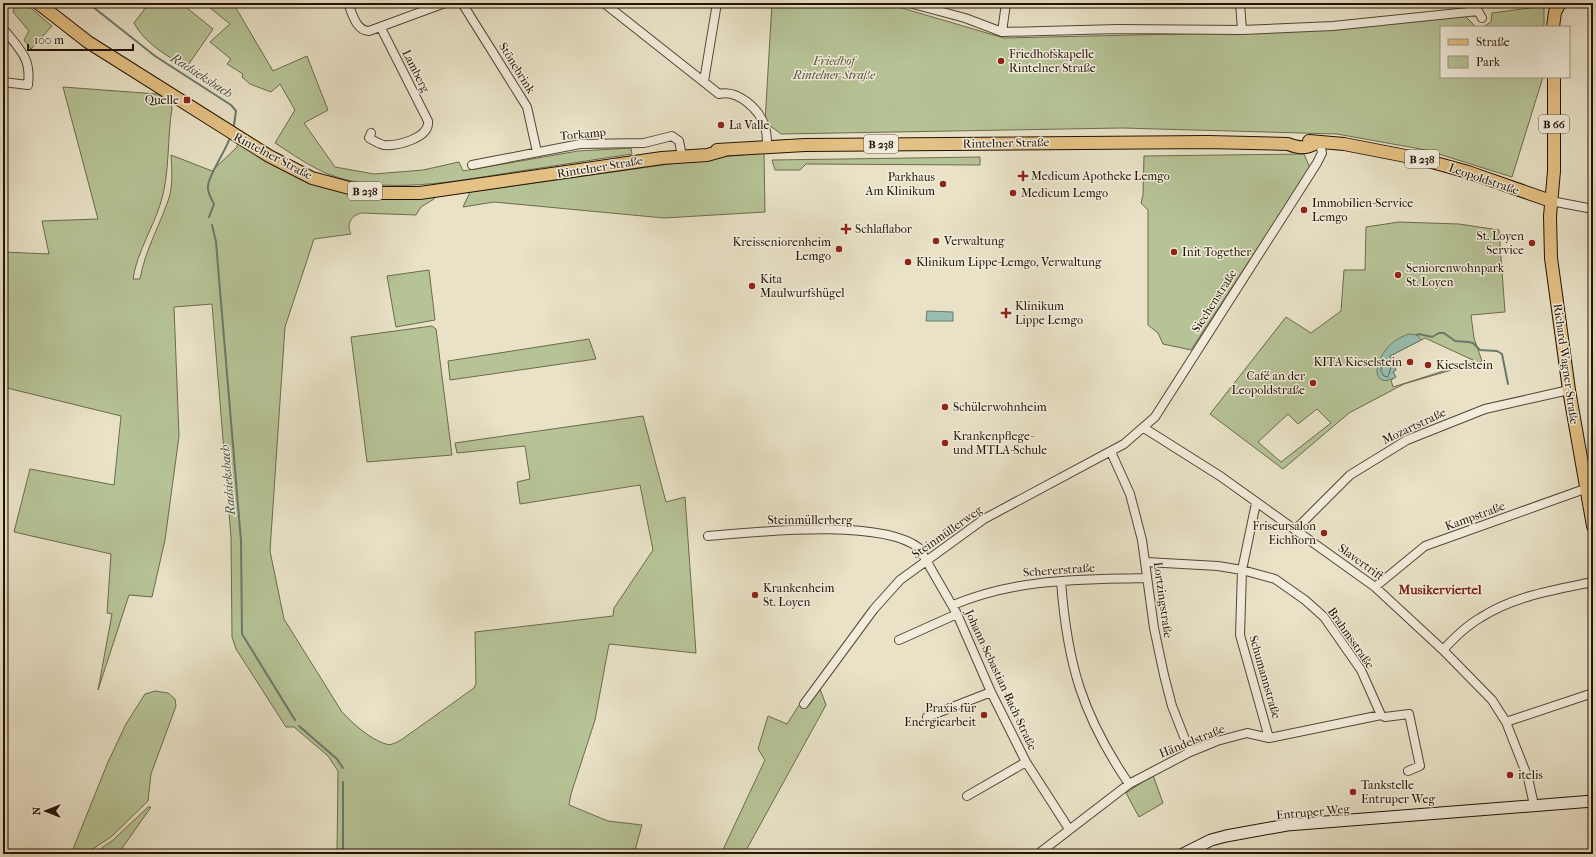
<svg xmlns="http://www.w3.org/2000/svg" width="1596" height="857" font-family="'IM FELL French Canon',serif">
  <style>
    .green { fill: #b6c396; stroke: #6c6a4d; fill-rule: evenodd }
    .water { fill: #98beb1; stroke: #69796c }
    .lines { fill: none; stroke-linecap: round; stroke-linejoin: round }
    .shore { stroke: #5d685a; stroke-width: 1 }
    .stream { stroke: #69796c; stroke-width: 2 }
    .minor-casing { stroke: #544635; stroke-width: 10 }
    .secondary-casing { stroke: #221204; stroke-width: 13 }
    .primary-casing { stroke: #221204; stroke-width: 14 }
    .minor { stroke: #f1ecdb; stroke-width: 8 }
    .secondary { stroke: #f1ecdb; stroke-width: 11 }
    .primary { stroke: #e4c184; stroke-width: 12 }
    .poi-dot { fill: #8f2418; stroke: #f1ecdb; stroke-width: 1.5 }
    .labels { text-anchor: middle; stroke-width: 3; stroke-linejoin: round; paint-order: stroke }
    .shield { fill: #f1ecdb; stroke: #605344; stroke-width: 1 }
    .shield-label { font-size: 11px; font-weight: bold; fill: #221204 }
    .poi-label { font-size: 12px; fill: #221204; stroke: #f1ecdb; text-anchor: start }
    .park-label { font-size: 12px; font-style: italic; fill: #565037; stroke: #f1ecdb }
    .street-label { font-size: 12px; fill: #221204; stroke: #f1ecdb }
    .water-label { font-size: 13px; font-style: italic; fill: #4b4e41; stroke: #f1ecdb }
    .neighbourhood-label { font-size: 13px; font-weight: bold; fill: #7a1f14; stroke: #f1ecdb }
  </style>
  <rect width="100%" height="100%" fill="#e9e2c7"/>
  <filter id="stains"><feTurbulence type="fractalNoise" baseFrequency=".005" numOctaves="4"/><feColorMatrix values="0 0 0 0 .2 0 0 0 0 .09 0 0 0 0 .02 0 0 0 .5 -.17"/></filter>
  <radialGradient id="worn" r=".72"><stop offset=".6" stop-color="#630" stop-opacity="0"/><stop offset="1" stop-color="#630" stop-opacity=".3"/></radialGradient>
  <!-- green -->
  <path class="green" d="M15,3h10l27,23 -21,23 -7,-9 5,-9 -16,-19z
    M149,3h32l32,26 -27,39c-19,-13 -41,-24 -52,-45z
    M204,3h29l40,68 34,-15 21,54 -24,13 31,44 39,7 49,-4 36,-8 4,9 115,-20 53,-3 1,6c-39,6 -79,12 -118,18 -58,9 -130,24 -186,2 -19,-8 -36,-20 -53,-31l20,-33 -15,-26 -9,8 -21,-8 -8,-7 1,-3 -16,-10 4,-5 -21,-17 20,-18z
    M772,3h113l119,35 306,-7 155,-15 11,11h-35v50h102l-31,100 -86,-27 -89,-16 -215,-6 -341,6 -16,-12z
    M1544,6v21h-61l8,-5 1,-9z
    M63,87l94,7 14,10 1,4c-5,31 -2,64 -11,94 -8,26 -24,50 -28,77h7c5,-29 20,-54 29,-81 4,-14 3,-29 2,-43l41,16 25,-24 1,-5 79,43 117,11v3l-13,8 -5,8 -55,-2c-10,3 -15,11 -10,21l-37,5 -29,88 -15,224 14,68 58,93c10,11 29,28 44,32 5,2 11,-2 15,-4l73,-52 2,-4 -1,-52 138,-16 1,-8 39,-58 -13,-65 -120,19 -3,-22 13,-3 -5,-33 -68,7 -2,-10 188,-27 23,86 19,-5 11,156 -87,-9 -14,76 -24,74 -2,11 39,16 34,4 -8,29h-297l1,-83 -10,-15 -34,-29h-8l-50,-78 -4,-12 -1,-100 -19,-233 -38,3 5,129 -14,104 -13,57 -23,-2 -31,95 14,-76 -5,-1 4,-59 -97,-22 16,-63 84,16 7,-69 -118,-29v-135l46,2 -7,-33 56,-2z
    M764,153l1,59 -101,6 -170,-16 -31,5 7,-15 250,-35z
    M1304,154l6,14 -119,182 -28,-6 -5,-11 -10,-8v-115l-7,-7 2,-8 1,-39z
    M980,157v8l-174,-1 -6,6h-25l-3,-10z
    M1399,222l60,2 40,6 6,82 -34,3 3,23 8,23 -78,23 -55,29 -66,56 -73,-55 76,-97 25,16 30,-22 3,-41h21l1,-43zM1425,338l50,23 -82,26 -2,-7 5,-3 -3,-5 3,-2 -6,-14zM1317,409l14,14 -50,39 -23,-20 30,-28 10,10z
    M429,270l6,50 -39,7 -9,-51z
    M432,326l4,3 16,126 -85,7 -16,-125z
    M589,339l7,20 -146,21 -2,-19z
    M820,689l6,16 -82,149h-23l44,-94 -7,-11 10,-33 19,8 14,-22 8,3z
    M155,691l13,2 7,6 1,7 -25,68 -3,27 -37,36 -26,17h-14l37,-92 18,-38 19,-30z
    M1153,775l10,28 -24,14 -13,-24z
    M148,807h3l-33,47h-25l20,-14z"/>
  <!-- water -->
  <path class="water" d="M927,311l26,1v9h-27z
    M1409,334l8,1 4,5 -31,16 6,14 -3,2 3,5c-31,17 -22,-33 13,-43z"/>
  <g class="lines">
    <!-- shore -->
    <path class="shore" d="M1384,359h3l4,8 -3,10 -4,-1 -3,-5z"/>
    <!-- stream -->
    <path class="stream" d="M88,3l67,53 76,49 5,6 -2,14
      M209,217l5,-13c-3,-6 -7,-12 -6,-18 1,-12 17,-34 21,-46
      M212,225l4,17 25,299 1,93 53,86
      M1417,335l2,-1 13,3 7,-4h5l11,8 13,1 5,1 7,7 17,1 5,3 6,30
      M299,726l38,33 6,9
      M343,782v72"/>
    <defs>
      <path id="minor" d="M348,3c4,10 8,28 21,28l76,-28
        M462,3l65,104 10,45
        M604,3l115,91c19,-5 41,16 46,33 2,6 2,13 2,19
        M909,3l56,15 37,14 116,-3 124,1 91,-4 145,-15 4,7
        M1240,3l2,27
        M1002,32l4,-29
        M704,81l13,-78
        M3,82l25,3c3,-26 -6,-33 -22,-53
        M371,133l-2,5c5,3 10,6 15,7 14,1 46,-7 44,-24l-47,-93
        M472,165l108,-21 64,-1 28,-7 7,5 3,15
        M1551,201l42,8
        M1144,428l76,48 155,111 68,63 49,50 14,22 22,56 6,27
        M1111,452l19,42 12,46 12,88 10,47 8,31 18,46
        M1256,503l-14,67 -2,65 29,103
        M1295,530l55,-55 57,-35 78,-31 84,-19
        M708,536c49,-4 173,-18 211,12l38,66 34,78 35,70 43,67
        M1146,562l72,4 24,4 33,9 30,21 19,17 37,53 20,45
        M1061,581c6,82 21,134 68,203
        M1375,587l50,-41 168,-60
        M953,605c65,-27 125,-25 193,-27
        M899,640l58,-26
        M1443,650c11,-12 23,-24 37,-32 34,-22 74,-28 113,-36
        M804,704l70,-95 26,-29 84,-61 140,-75 31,-27 162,-254 5,-10 -2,-10
        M927,717l64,-25
        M1506,722l87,-29
        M967,796l59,-34
        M1038,854l91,-70 61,-32 27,-11 30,-8 22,5 112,-23 4,2 24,-3 11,52 -12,5"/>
      <path id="secondary" d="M1183,854l28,-14 15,-4 61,-11 306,-24"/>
      <path id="primary" d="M38,3l50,39 181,114 43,22 41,11 22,4h45l242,-35 45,-3 18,-5
        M1553,27l2,-15 5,-9
        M1554,77v94l-4,45 1,42 18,132 24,136
        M1309,141l35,3 77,15 47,13 83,29
        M717,150l88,-5 403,-3 80,2c10,4 18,5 28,-1"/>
    </defs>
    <!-- minor casing -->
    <use href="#minor" class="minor-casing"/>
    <!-- secondary casing -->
    <use href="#secondary" class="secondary-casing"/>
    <!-- primary casing -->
    <use href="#primary" class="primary-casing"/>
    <!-- minor -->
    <use href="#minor" class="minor"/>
    <!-- secondary -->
    <use href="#secondary" class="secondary"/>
    <!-- primary -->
    <use href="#primary" class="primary"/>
  </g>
  <!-- markers -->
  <g class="poi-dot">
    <circle cx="1001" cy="61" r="4"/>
    <rect x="183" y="96" width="8" height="8" rx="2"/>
    <circle cx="721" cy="125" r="4"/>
    <path d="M1021 170h4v4h4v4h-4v4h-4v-4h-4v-4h4z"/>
    <circle cx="943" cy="184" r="4"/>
    <circle cx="1013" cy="193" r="4"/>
    <circle cx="1304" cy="210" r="4"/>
    <path d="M844 223h4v4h4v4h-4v4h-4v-4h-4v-4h4z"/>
    <circle cx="936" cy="241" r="4"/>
    <circle cx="1532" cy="243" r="4"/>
    <circle cx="839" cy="249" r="4"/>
    <circle cx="1174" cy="252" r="4"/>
    <circle cx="908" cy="262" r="4"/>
    <circle cx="1398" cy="275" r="4"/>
    <circle cx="752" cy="286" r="4"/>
    <path d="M1004 307h4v4h4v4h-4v4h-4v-4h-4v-4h4z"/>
    <circle cx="1410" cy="362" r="4"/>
    <circle cx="1428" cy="365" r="4"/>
    <circle cx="1313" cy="383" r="4"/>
    <circle cx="945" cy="407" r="4"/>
    <circle cx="945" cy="443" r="4"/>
    <circle cx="1324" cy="533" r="4"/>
    <circle cx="755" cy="595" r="4"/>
    <circle cx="984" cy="715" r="4"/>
    <circle cx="1510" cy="775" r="4"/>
    <circle cx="1353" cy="792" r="4"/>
  </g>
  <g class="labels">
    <!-- shield labels -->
    <g class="shield">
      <rect x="1539" y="115" width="30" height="18" rx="3"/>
      <rect x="864" y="135" width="34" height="18" rx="3"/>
      <rect x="1405" y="150" width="34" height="18" rx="3"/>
      <rect x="348" y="182" width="34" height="18" rx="3"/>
    </g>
    <g class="shield-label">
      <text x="1554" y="128">B 66</text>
      <text x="881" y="148">B 238</text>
      <text x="1422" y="163">B 238</text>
      <text x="365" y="195">B 238</text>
    </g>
    <!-- poi labels -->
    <g class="poi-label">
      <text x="1009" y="58">Friedhofskapelle<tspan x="1009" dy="14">Rintelner Straße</tspan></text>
      <text x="179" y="104" text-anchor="end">Quelle</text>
      <text x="729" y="129">La Valle</text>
      <text x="1031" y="180">Medicum Apotheke Lemgo</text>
      <text x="935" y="181" text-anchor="end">Parkhaus<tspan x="935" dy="14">Am Klinikum</tspan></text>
      <text x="1021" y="197">Medicum Lemgo</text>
      <text x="1312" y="207">Immobilien-Service<tspan x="1312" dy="14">Lemgo</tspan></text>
      <text x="855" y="233">Schlaflabor</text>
      <text x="1524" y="240" text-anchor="end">St. Loyen<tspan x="1524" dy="14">Service</tspan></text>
      <text x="944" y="245">Verwaltung</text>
      <text x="831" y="246" text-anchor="end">Kreisseniorenheim<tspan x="831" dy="14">Lemgo</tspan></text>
      <text x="1182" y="256">Init Together</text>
      <text x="916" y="266">Klinikum Lippe-Lemgo, Verwaltung</text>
      <text x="1406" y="272">Seniorenwohnpark<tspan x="1406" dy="14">St. Loyen</tspan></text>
      <text x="760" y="283">Kita<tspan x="760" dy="14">Maulwurfshügel</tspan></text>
      <text x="1015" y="310">Klinikum<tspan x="1015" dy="14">Lippe Lemgo</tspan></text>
      <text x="1402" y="366" text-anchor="end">KITA Kieselstein</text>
      <text x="1436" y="369">Kieselstein</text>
      <text x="1305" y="380" text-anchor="end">Café an der<tspan x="1305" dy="14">Leopoldstraße</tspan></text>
      <text x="953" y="411">Schülerwohnheim</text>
      <text x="953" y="440">Krankenpflege-<tspan x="953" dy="14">und MTLA-Schule</tspan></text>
      <text x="1316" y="530" text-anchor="end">Friseursalon<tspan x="1316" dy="14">Eichhorn</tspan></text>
      <text x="763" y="592">Krankenheim<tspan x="763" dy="14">St. Loyen</tspan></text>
      <text x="976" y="712" text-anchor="end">Praxis für<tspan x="976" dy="14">Energiearbeit</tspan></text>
      <text x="1518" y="779">itelis</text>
      <text x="1361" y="789">Tankstelle<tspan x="1361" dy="14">Entruper Weg</tspan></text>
    </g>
    <!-- park labels -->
    <g class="park-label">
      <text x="834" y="65">Friedhof<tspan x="834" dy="14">Rintelner Straße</tspan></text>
    </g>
    <!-- street labels -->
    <g class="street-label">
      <text transform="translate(517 68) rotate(58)" y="4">Stönebrink</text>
      <text transform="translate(416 71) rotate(63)" y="4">Lamberg</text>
      <text transform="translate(583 134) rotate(-5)" y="4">Torkamp</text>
      <text transform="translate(1006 143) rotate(-1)" y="4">Rintelner Straße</text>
      <text transform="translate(273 156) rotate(28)" y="4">Rintelner Straße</text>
      <text transform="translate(600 167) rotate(-9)" y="4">Rintelner Straße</text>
      <text transform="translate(1484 179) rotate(19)" y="4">Leopoldstraße</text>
      <text transform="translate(1214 301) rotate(-57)" y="4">Siechenstraße</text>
      <text transform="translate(1566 364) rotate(82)" y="4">Richard-Wagner-Straße</text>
      <text transform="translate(1414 426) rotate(-25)" y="4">Mozartstraße</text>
      <text transform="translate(1475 516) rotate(-20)" y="4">Kampstraße</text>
      <text x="810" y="524">Steinmüllerberg</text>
      <text transform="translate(947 532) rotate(-35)" y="4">Steinmüllerweg</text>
      <text transform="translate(1361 562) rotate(36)" y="4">Slavertrift</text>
      <text transform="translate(1059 570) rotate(-4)" y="4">Schererstraße</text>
      <text transform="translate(1163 600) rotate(82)" y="4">Lortzingstraße</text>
      <text transform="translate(1351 638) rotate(55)" y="4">Brahmsstraße</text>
      <text transform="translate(1265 677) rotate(74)" y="4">Schumannstraße</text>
      <text transform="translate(1001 680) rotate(65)" y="4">Johann-Sebastian-Bach-Straße</text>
      <text transform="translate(1192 741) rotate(-22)" y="4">Händelstraße</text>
      <text transform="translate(1313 812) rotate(-5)" y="4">Entruper Weg</text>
    </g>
    <!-- water labels -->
    <g class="water-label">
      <text transform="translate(202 75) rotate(33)" y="5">Radsieksbach</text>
      <text transform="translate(227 480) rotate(-95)" y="5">Radsieksbach</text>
    </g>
    <!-- neighbourhood labels -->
    <g class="neighbourhood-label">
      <text x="1440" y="594">Musikerviertel</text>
    </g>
  </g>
  <!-- margin -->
  <rect width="1596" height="857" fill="none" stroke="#e9e2c7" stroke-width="16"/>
  <rect x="4" y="4" width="1588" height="849" fill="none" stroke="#221204" stroke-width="2"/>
  <rect x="8" y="8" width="1580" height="841" fill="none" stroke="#221204"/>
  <!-- legend -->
  <rect x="1440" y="26" width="130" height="52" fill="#f1ecdb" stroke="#9e9585"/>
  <rect x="1448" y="39" width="20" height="6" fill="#e4c184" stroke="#9e9585"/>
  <text x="1476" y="46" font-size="12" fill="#221204">Straße</text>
  <rect x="1448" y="56" width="20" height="12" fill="#b6c396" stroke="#9e9585"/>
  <text x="1476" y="66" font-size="12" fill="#221204">Park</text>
  <!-- north arrow -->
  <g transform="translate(46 811) rotate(270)" stroke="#f1ecdb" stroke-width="3" paint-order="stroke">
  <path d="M0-3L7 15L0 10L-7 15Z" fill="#221204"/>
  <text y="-6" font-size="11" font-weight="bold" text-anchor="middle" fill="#221204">N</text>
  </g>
  <!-- scale -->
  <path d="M28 44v6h105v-6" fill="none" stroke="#221204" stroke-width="2"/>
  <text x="34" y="44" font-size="12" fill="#221204" stroke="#f1ecdb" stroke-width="3" paint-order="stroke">100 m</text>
  <rect width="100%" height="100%" filter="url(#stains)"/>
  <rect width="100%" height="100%" fill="url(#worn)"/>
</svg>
